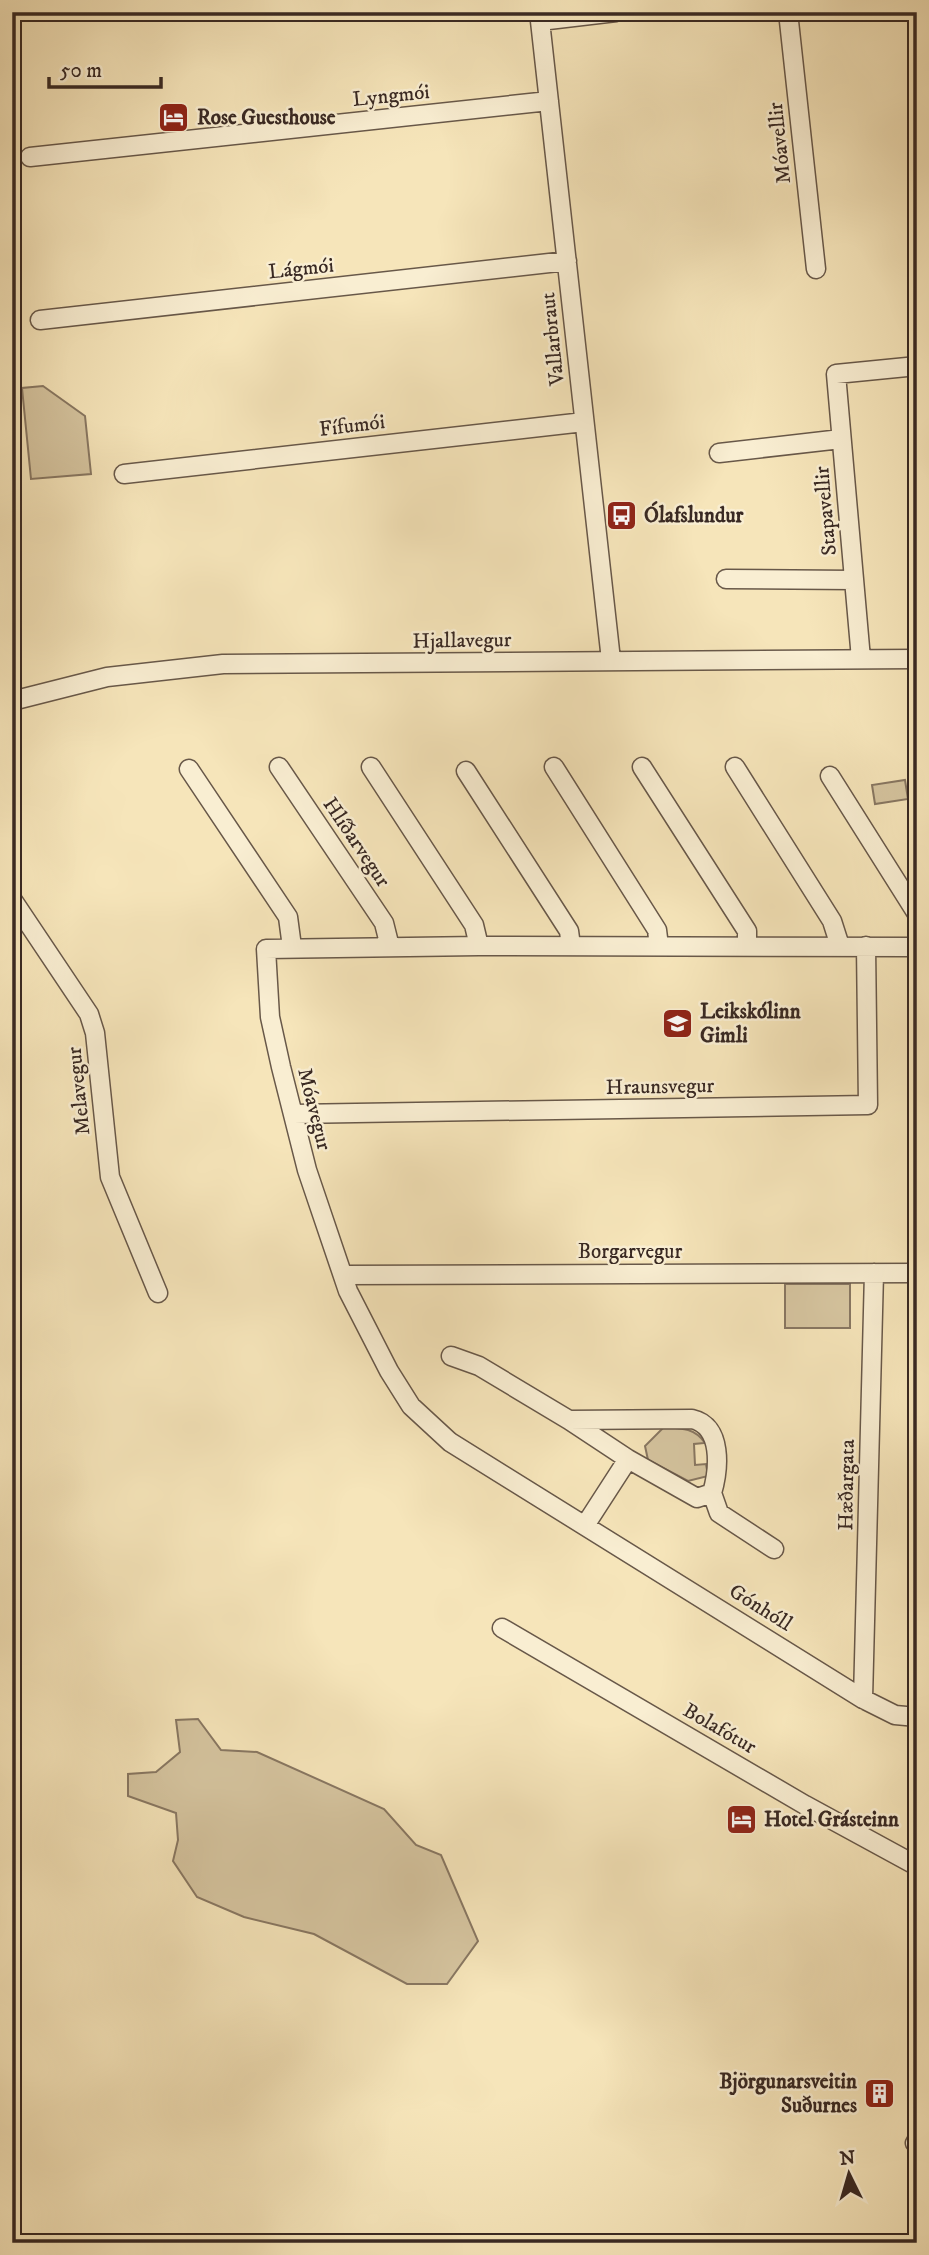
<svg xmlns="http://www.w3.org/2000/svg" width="929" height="2255" font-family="'IM FELL DW Pica',serif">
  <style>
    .green { fill: #d6c5a0; stroke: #887762; stroke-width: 2 }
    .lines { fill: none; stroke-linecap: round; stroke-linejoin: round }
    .minor-casing { stroke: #685849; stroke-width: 21 }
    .minor { stroke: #f9eed2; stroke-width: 18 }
    .labels { text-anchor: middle; stroke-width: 5; stroke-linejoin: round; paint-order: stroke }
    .street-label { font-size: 21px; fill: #392923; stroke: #f9eed2 }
    .poi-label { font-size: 21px; font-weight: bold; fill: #392923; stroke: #f9eed2; text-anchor: start }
  </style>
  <rect width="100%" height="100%" fill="#f6e5ba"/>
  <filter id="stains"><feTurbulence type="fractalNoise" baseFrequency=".00286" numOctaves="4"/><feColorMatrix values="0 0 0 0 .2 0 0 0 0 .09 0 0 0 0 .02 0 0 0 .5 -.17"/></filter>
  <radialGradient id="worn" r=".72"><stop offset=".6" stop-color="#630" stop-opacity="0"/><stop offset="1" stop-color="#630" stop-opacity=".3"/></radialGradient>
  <!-- green -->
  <path class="green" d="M43,386l42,30 6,58 -60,5 -9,-91z
    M905,780l3,19 -33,5 -3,-19z
    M785,1284h65v44h-65z
    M664,1427c17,1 31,1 41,16l-11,1 1,21 11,-1 2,12 -20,5 -40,-21 -3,-14z
    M198,1719l23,31 36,2 127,57 32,36 25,10 37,86 -31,43h-40l-93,-50 -70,-17 -47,-20 -24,-36 5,-21 -2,-27 -48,-17v-22l28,-2 24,-20 -4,-32z"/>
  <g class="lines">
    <defs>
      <path id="minor" d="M539,12l72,648
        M788,12l28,257
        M540,21l76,-9
        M30,157l519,-56
        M40,320l527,-59
        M719,453l122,-14
        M124,474l460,-52
        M726,579l128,1
        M861,659l-25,-285 81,-8
        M12,701l95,-24 116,-13 694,-5
        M279,767l105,156 6,24
        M371,767l103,158 5,21
        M554,767l103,163 2,16
        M642,767l105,164v15
        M735,767l97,154 8,25
        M189,769l99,148 4,30
        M466,771l103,160 2,15
        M830,776l87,138
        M12,899l77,115 6,19 15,144 48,116
        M917,947l-438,-1 -213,3 4,68 11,50 26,103 41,121 41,80 22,35 39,36 413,257 32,16 22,2
        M294,1114l574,-9 -2,-159
        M344,1275l573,-2
        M451,1356l28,10 90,54
        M692,1419c31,7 27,50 20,74l-15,5 -69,-39 -59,-39z
        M712,1493l7,20 55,36
        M586,1524l42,-65
        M502,1628l303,177 112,61
        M863,1699l11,-426
        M915,2143l2,-1"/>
    </defs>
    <!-- minor casing -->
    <use href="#minor" class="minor-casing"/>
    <!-- minor -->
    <use href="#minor" class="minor"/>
  </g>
  <!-- icons -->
  <defs>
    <symbol id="hotel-square" viewBox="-11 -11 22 22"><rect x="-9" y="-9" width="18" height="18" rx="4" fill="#8f2418" stroke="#f9eed2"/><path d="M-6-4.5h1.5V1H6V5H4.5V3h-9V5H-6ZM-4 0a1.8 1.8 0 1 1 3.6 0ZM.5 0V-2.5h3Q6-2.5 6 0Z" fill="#fff"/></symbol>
    <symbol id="bus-square" viewBox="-11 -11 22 22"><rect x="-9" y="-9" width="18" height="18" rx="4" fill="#8f2418" stroke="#f9eed2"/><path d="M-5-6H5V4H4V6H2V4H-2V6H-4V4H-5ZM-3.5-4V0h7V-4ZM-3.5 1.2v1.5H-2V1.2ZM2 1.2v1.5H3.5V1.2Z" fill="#fff"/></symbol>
    <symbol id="school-square" viewBox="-11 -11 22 22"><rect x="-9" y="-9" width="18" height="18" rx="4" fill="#8f2418" stroke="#f9eed2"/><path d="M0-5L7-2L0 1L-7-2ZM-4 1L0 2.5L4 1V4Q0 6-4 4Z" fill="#fff"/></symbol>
    <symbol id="building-square" viewBox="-11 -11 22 22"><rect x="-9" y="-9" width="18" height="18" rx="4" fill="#8f2418" stroke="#f9eed2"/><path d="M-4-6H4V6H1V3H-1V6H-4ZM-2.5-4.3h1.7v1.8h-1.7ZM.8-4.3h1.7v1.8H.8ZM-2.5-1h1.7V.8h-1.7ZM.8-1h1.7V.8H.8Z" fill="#fff"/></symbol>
  </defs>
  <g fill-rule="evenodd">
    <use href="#hotel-square" x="156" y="100" width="35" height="35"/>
    <use href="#bus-square" x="604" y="498" width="35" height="35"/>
    <use href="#school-square" x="660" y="1006" width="35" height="35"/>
    <use href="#hotel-square" x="724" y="1802" width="35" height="35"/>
    <use href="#building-square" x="862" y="2076" width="35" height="35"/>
  </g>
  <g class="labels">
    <!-- street labels -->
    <g class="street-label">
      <text transform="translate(391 95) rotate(-6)" y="7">Lyngmói</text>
      <text transform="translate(779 143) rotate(-96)" y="7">Móavellir</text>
      <text transform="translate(301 268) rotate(-6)" y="7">Lágmói</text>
      <text transform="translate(552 339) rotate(-96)" y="7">Vallarbraut</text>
      <text transform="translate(352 425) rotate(-7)" y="7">Fífumói</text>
      <text transform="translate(825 511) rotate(-95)" y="7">Stapavellir</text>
      <text transform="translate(462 640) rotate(-1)" y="7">Hjallavegur</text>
      <text transform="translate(357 842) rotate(56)" y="7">Hlíðarvegur</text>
      <text transform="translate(660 1086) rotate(-1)" y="7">Hraunsvegur</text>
      <text transform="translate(78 1091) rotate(-96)" y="7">Melavegur</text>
      <text transform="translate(315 1109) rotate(76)" y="7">Móavegur</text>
      <text x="630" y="1258">Borgarvegur</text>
      <text transform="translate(846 1485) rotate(-89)" y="7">Hæðargata</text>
      <text transform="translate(761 1607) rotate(32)" y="7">Gónhóll</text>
      <text transform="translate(720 1728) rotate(30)" y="7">Bolafótur</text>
    </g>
    <!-- poi labels -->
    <g class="poi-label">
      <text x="197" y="124">Rose Guesthouse</text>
      <text x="644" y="522">Ólafslundur</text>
      <text x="700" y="1018">Leikskólinn<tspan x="700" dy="24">Gimli</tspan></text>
      <text x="764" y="1826">Hotel Grásteinn</text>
      <text x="857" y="2088" text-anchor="end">Björgunarsveitin<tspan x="857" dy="24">Suðurnes</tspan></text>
    </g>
  </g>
  <!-- margin -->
  <rect width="929" height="2255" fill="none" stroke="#f6e5ba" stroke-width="42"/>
  <rect x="14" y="14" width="901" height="2227" fill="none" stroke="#392923" stroke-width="3.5"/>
  <rect x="21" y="21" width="887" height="2213" fill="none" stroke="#392923" stroke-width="2"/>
  <!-- north arrow -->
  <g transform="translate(849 2174) rotate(355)" stroke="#f9eed2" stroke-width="5" paint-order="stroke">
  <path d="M0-5L12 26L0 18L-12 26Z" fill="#392923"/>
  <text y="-10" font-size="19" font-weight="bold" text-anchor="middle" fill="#392923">N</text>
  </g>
  <!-- scale -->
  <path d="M49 77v10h112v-10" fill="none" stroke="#392923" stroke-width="3.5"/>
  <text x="60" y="77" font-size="21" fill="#392923" stroke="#f9eed2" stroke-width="5" paint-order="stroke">50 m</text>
  <rect width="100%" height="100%" filter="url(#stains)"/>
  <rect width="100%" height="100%" fill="url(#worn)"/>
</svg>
